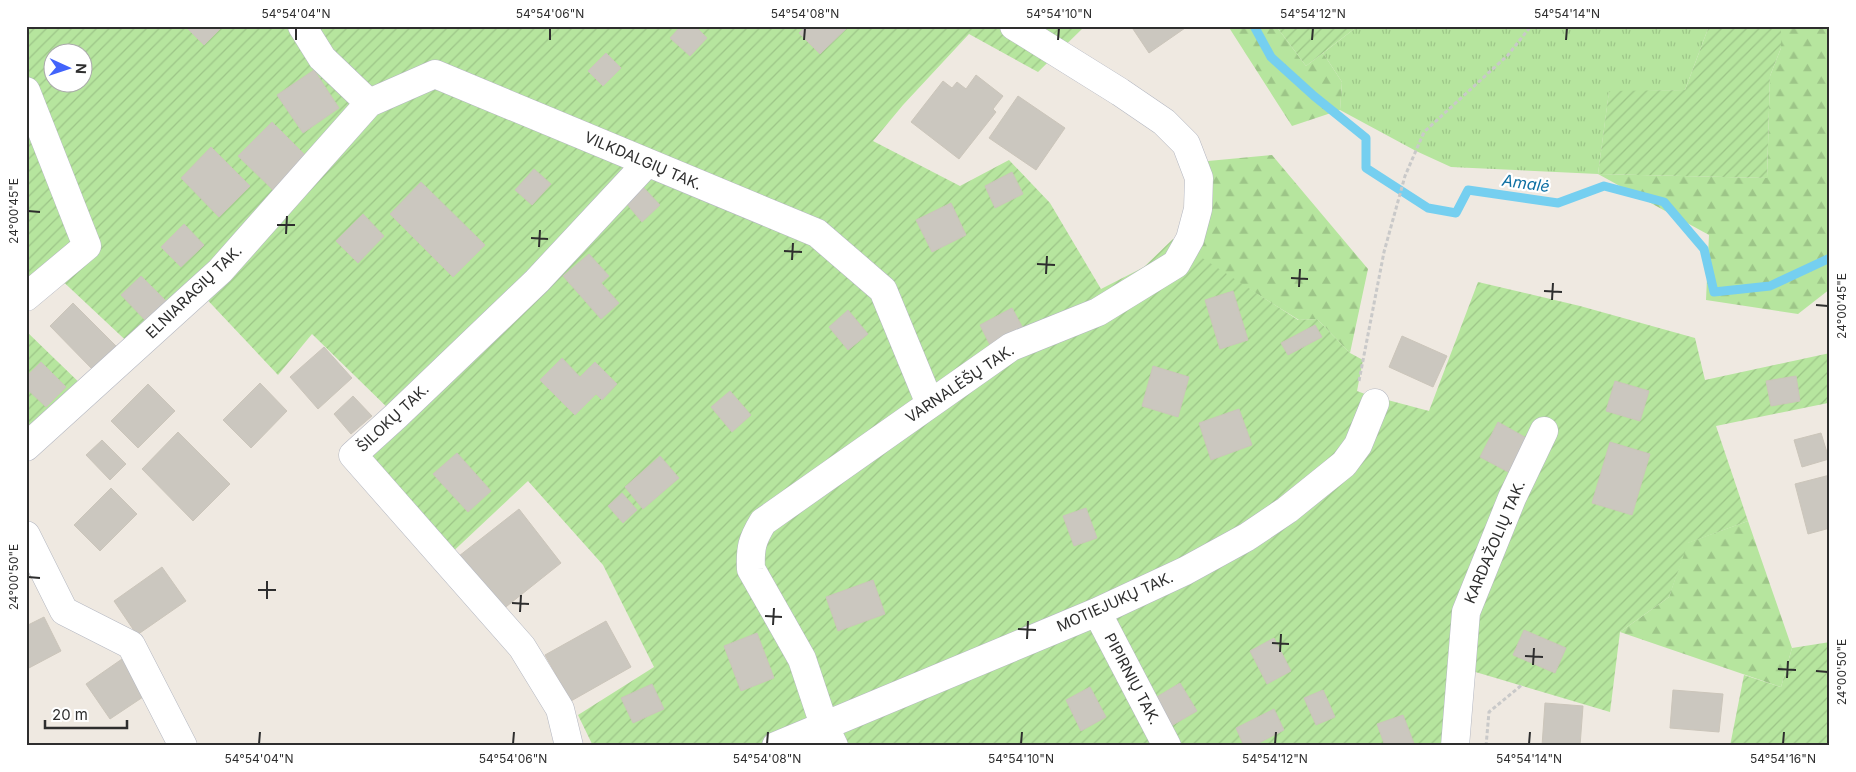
<svg xmlns="http://www.w3.org/2000/svg" width="1856" height="772" font-family="Inter,sans-serif">
  <style>
    .grass { fill: url(#grass-tufts) }
    .forest { fill: url(#forest-firs) }
    .garden { fill: url(#garden-furrows); fill-rule: evenodd }
    .lines { fill: none; stroke-linecap: round; stroke-linejoin: round }
    .stream { stroke: #75cff0; stroke-width: 9 }
    .building { fill: #cbc7bf; stroke: #cbc5ba }
    .minor-casing { stroke: #b4b7c1; stroke-width: 29 }
    .path { stroke: #c9c9c9; stroke-width: 3; stroke-dasharray: 4 2.5; stroke-linecap: butt }
    .minor { stroke: #fff; stroke-width: 28 }
    .ticks { fill: none; stroke: #2e2e2e; stroke-width: 2 }
    .labels { text-anchor: middle; stroke-width: 4.5; stroke-linejoin: round; paint-order: stroke }
    .street-label { font-size: 15px; fill: #2e2e2e; stroke: #fff }
    .water-label { font-size: 16px; font-style: italic; fill: #0d6fa3; stroke: #fff }
    .neatline { fill: none; stroke: #2e2e2e; stroke-width: 2 }
    .ticks-label { font-size: 12px; text-anchor: middle; fill: #2e2e2e }
  </style>
  <defs>
    <pattern id="grass-tufts" width="24" height="20" patternUnits="userSpaceOnUse" patternTransform="scale(1.25)"><rect width="24" height="20" fill="#b6e59e"/><path d="M3 7l-1-3M5 7V3M7 7l1-3M15 17l-1-3M17 17v-4M19 17l1-3" fill="none" stroke="#9dc588"/></pattern>
    <pattern id="forest-firs" width="22" height="20" patternUnits="userSpaceOnUse" patternTransform="scale(1.25)"><rect width="22" height="20" fill="#b6e59e"/><path d="M5 1l3.5 6h-7zM16 11l3.5 6h-7z" fill="#9dc588"/></pattern>
    <pattern id="garden-furrows" width="10" height="10" patternUnits="userSpaceOnUse" patternTransform="scale(1.25)"><rect width="10" height="10" fill="#b6e59e"/><path d="M-1 1l2-2M0 10L10 0M9 11l2-2" fill="none" stroke="#9dc588"/></pattern>
  </defs>
  <rect width="100%" height="100%" fill="#efe9e1"/>
  <!-- grass -->
  <path class="grass" d="M1358,26h351l-24,64 -76,2 -11,82 -147,-7 -35,-16 -76,-41 2,-28 -19,-29z"/>
  <!-- forest -->
  <path class="forest" d="M1228,26h48l30,40 17,-13 19,29 -2,28 -48,16z
    M1781,26h49v263l-32,25 -92,-14 3,-65 -111,-61 169,4 3,-102 11,-28z
    M1272,155l96,114 -18,84 -33,-34 -18,1 -106,-66 16,-56 -1,-37z
    M1748,521l44,127 -11,39 -161,-55 49,-35 18,-54z"/>
  <!-- garden -->
  <path class="garden" d="M26,26h1059l-47,46 -69,-38 -66,71 -30,36 87,45 49,-26 41,43 51,86 43,-22 29,-28 125,81 19,-1 33,34 13,7 -6,31 8,3 64,17 49,-129 102,24 115,32 10,42 125,-27v56l-2,-6 -112,23 32,95 -60,22 -19,54 -49,35 -10,80 -148,-44 -7,78h-862l-15,-31 76,-48 -51,-102 -75,-84 -83,78 -92,-104 43,-39 -84,-82 -34,41 -79,-84 -64,58 -80,-75 -29,23zM52,52h30v30h-30z
    M1276,26h82l-52,40z
    M1709,26h72v22l-11,28 -3,102 -169,-4 11,-83 76,-1z
    M26,331l62,60 -62,56z
    M1830,642v104h-100l14,-71 37,12 11,-39z"/>
  <g class="lines">
    <!-- stream -->
    <path class="stream" d="M1254,26l17,31 43,39 52,42v30l62,40 28,5 12,-23 90,13 46,-17 60,16 40,47 10,43 56,-6 60,-28"/>
  </g>
  <!-- building -->
  <path class="building" d="M185,26h38l-19,19z
    M681,26h14l12,12 -17,18 -20,-18z
    M806,26h43l-29,28 -21,-21z
    M1131,26h57l-39,27z
    M606,53l15,15 -18,18 -15,-15z
    M314,70l25,38 -36,25 -26,-38z
    M976,75l27,21 -10,13 3,3 -37,47 -48,-37 32,-41 9,7 5,-6 9,7z
    M1018,96l47,32 -29,42 -47,-32z
    M272,122l35,35 -33,34 -36,-35z
    M211,147l39,39 -31,31 -38,-39z
    M534,169l17,15 -19,21 -17,-15z
    M1012,172l11,22 -28,14 -10,-22z
    M421,182l64,63 -32,32 -63,-63z
    M643,187l17,18 -18,17 -16,-19z
    M951,203l15,32 -34,17 -16,-32z
    M363,214l21,22 -26,27 -22,-22z
    M184,224l20,21 -23,22 -20,-20z
    M589,254l20,22 -8,7 18,20 -18,16 -38,-43z
    M141,276l25,25 -20,20 -25,-26z
    M1233,291l15,49 -28,9 -15,-49z
    M73,303l43,43 -24,23 -42,-43z
    M1012,308l13,24 -33,17 -12,-24z
    M848,310l20,24 -20,16 -19,-23z
    M1315,325l7,12 -34,18 -7,-12z
    M1402,336l45,20 -14,31 -44,-20z
    M324,347l28,31 -34,31 -28,-32z
    M562,358l18,19 15,-15 22,22 -15,16 -6,-6 -21,21 -35,-35z
    M41,362l25,25 -20,20 -20,-19v-11z
    M1153,366l36,11 -11,40 -36,-11z
    M1796,376l4,25 -29,5 -5,-25z
    M1615,381l34,10 -9,30 -34,-10z
    M260,383l27,28 -36,37 -28,-28z
    M148,384l27,27 -37,37 -27,-27z
    M730,391l21,24 -19,17 -21,-25z
    M353,396l19,20 -21,18 -17,-20z
    M1239,409l13,36 -41,15 -12,-37z
    M1498,422l32,18 -18,34 -32,-17z
    M178,432l52,52 -37,37 -51,-52z
    M1821,433l8,26 -27,8 -8,-27z
    M102,440l24,24 -16,16 -24,-25z
    M1610,442l40,12 -18,61 -40,-12z
    M457,453l34,38 -23,21 -35,-38z
    M660,456l19,22 -36,31 -18,-22z
    M1830,475v53l-22,6 -13,-50z
    M111,488l26,26 -37,37 -26,-26z
    M622,493l15,17 -14,13 -15,-17z
    M1086,508l11,30 -23,8 -11,-30z
    M519,509l42,54 -59,47 -43,-54z
    M162,567l24,34 -49,34 -23,-34z
    M873,580l12,34 -47,17 -12,-34z
    M44,617l17,34 -34,18 -1,-43z
    M606,621l25,46 -60,34 -26,-46z
    M1524,630l42,18 -11,25 -42,-18z
    M757,633l17,45 -33,13 -17,-45z
    M1274,638l17,33 -24,13 -17,-33z
    M122,659l24,36 -36,24 -24,-35z
    M1180,683l17,28 -31,18 -16,-28z
    M652,684l12,25 -31,14 -12,-25z
    M1090,687l16,30 -25,14 -15,-31z
    M1323,690l12,27 -19,8 -12,-27z
    M1673,690l50,4 -4,38 -49,-4z
    M1545,703l38,3 -3,40h-38z
    M1274,709l10,21 -31,16h-9l-8,-18z
    M1403,715l12,31h-30l-8,-22z"/>
  <g class="lines">
    <defs>
      <path id="minor" d="M302,26l20,32 47,45 66,-29 382,159 66,57 47,114
        M26,91l61,155 -61,51
        M26,447l194,-176 149,-168
        M26,535l38,76 67,34 52,101
        M1097,612l70,134
        M569,746l-9,-37 -38,-62 -169,-192 43,-39 141,-135 110,-118
        M776,746l321,-134 88,-41 62,-34 40,-27 57,-46 14,-19 17,-42
        M834,746l-10,-21 -22,-66 -51,-90c-1,-21 1,-29 12,-47l248,-175 87,-35 78,-48 14,-25 8,-30 1,-31 -13,-34 -22,-22 -44,-30 -106,-66
        M1455,746l11,-134 46,-114 32,-67"/>
    </defs>
    <!-- minor casing -->
    <use href="#minor" class="minor-casing"/>
    <!-- path -->
    <path class="path" d="M1359,381l25,-129 21,-76 19,-44 84,-77 23,-29
      M1486,746l3,-34 34,-28"/>
    <!-- minor -->
    <use href="#minor" class="minor"/>
  </g>
  <!-- ticks -->
  <path class="ticks" d="M296,40v-12M550,40v-12M804,40l1,-12M1058,40l1,-12M1312,40l1,-12M1566,40l1,-12M28,211l12,1M277,225h18M286,234l1,-18M531,238l17,1M539,247l1,-17M784,251l18,1M792,260l1,-17M1037,264l18,1M1046,274l1,-18M1291,278l17,1M1299,287l1,-18M1544,291l18,1M1552,300l1,-17M1816,305l12,1M28,577l12,1M258,590h18M267,599v-18M512,603l17,1M520,612l1,-17M765,616l17,1M773,625l1,-17M1018,629l18,1M1027,639l1,-18M1272,643l17,1M1280,652l1,-18M1525,656l18,1M1533,665l1,-17M1778,669l18,1M1816,671l12,1M1787,678l1,-17M259,744l1,-12M513,744l1,-12M767,744l1,-12M1021,744l1,-12M1275,744l1,-12M1529,744l1,-12M1783,744l1,-12"/>
  <g class="labels">
    <!-- street labels -->
    <g class="street-label">
      <text transform="translate(643 161) rotate(23)" y="5">VILKDALGIŲ TAK.</text>
      <text transform="translate(194 292) rotate(-44)" y="5">ELNIARAGIŲ TAK.</text>
      <text transform="translate(960 384) rotate(-34)" y="5">VARNALĖŠŲ TAK.</text>
      <text transform="translate(393 418) rotate(-43)" y="5">ŠILOKŲ TAK.</text>
      <text transform="translate(1495 542) rotate(-67)" y="5">KARDAŽOLIŲ TAK.</text>
      <text transform="translate(1115 602) rotate(-24)" y="5">MOTIEJUKŲ TAK.</text>
      <text transform="translate(1132 679) rotate(62)" y="5">PIPIRNIŲ TAK.</text>
    </g>
    <!-- water labels -->
    <g class="water-label">
      <text transform="translate(1526 183) rotate(8)" y="6">Amalė</text>
    </g>
  </g>
  <!-- border -->
  <rect width="1856" height="772" fill="none" stroke="#ffffff" stroke-width="55"/>
  <!-- north arrow -->
  <g transform="translate(68 68) rotate(93)"><circle r="24" fill="#ffffff" stroke="#ababab"/>
  <path d="M0-4L9 19L0 12L-9 19Z" fill="#4264fb"/>
  <text y="-8" font-size="14" font-weight="bold" text-anchor="middle" fill="#2e2e2e">N</text>
  </g>
  <!-- scale -->
  <path d="M45 720v8h82v-8" fill="none" stroke="#2e2e2e" stroke-width="2.5"/>
  <text x="52" y="720" font-size="15" fill="#2e2e2e" stroke="#ffffff" stroke-width="4" paint-order="stroke">20 m</text>
  <rect x="28" y="28" width="1800" height="716" class="neatline"/>
  <g class="ticks-label">
    <text x="296" y="18">54°54'04"N</text>
    <text x="550" y="18">54°54'06"N</text>
    <text x="805" y="18">54°54'08"N</text>
    <text x="1059" y="18">54°54'10"N</text>
    <text x="1313" y="18">54°54'12"N</text>
    <text x="1567" y="18">54°54'14"N</text>
    <text transform="translate(14 211) rotate(-90)" y="4">24°00'45"E</text>
    <text transform="translate(1842 306) rotate(-90)" y="4">24°00'45"E</text>
    <text transform="translate(14 577) rotate(-90)" y="4">24°00'50"E</text>
    <text transform="translate(1842 672) rotate(-90)" y="4">24°00'50"E</text>
    <text x="259" y="763">54°54'04"N</text>
    <text x="513" y="763">54°54'06"N</text>
    <text x="767" y="763">54°54'08"N</text>
    <text x="1021" y="763">54°54'10"N</text>
    <text x="1275" y="763">54°54'12"N</text>
    <text x="1529" y="763">54°54'14"N</text>
    <text x="1783" y="763">54°54'16"N</text>
  </g>
</svg>
